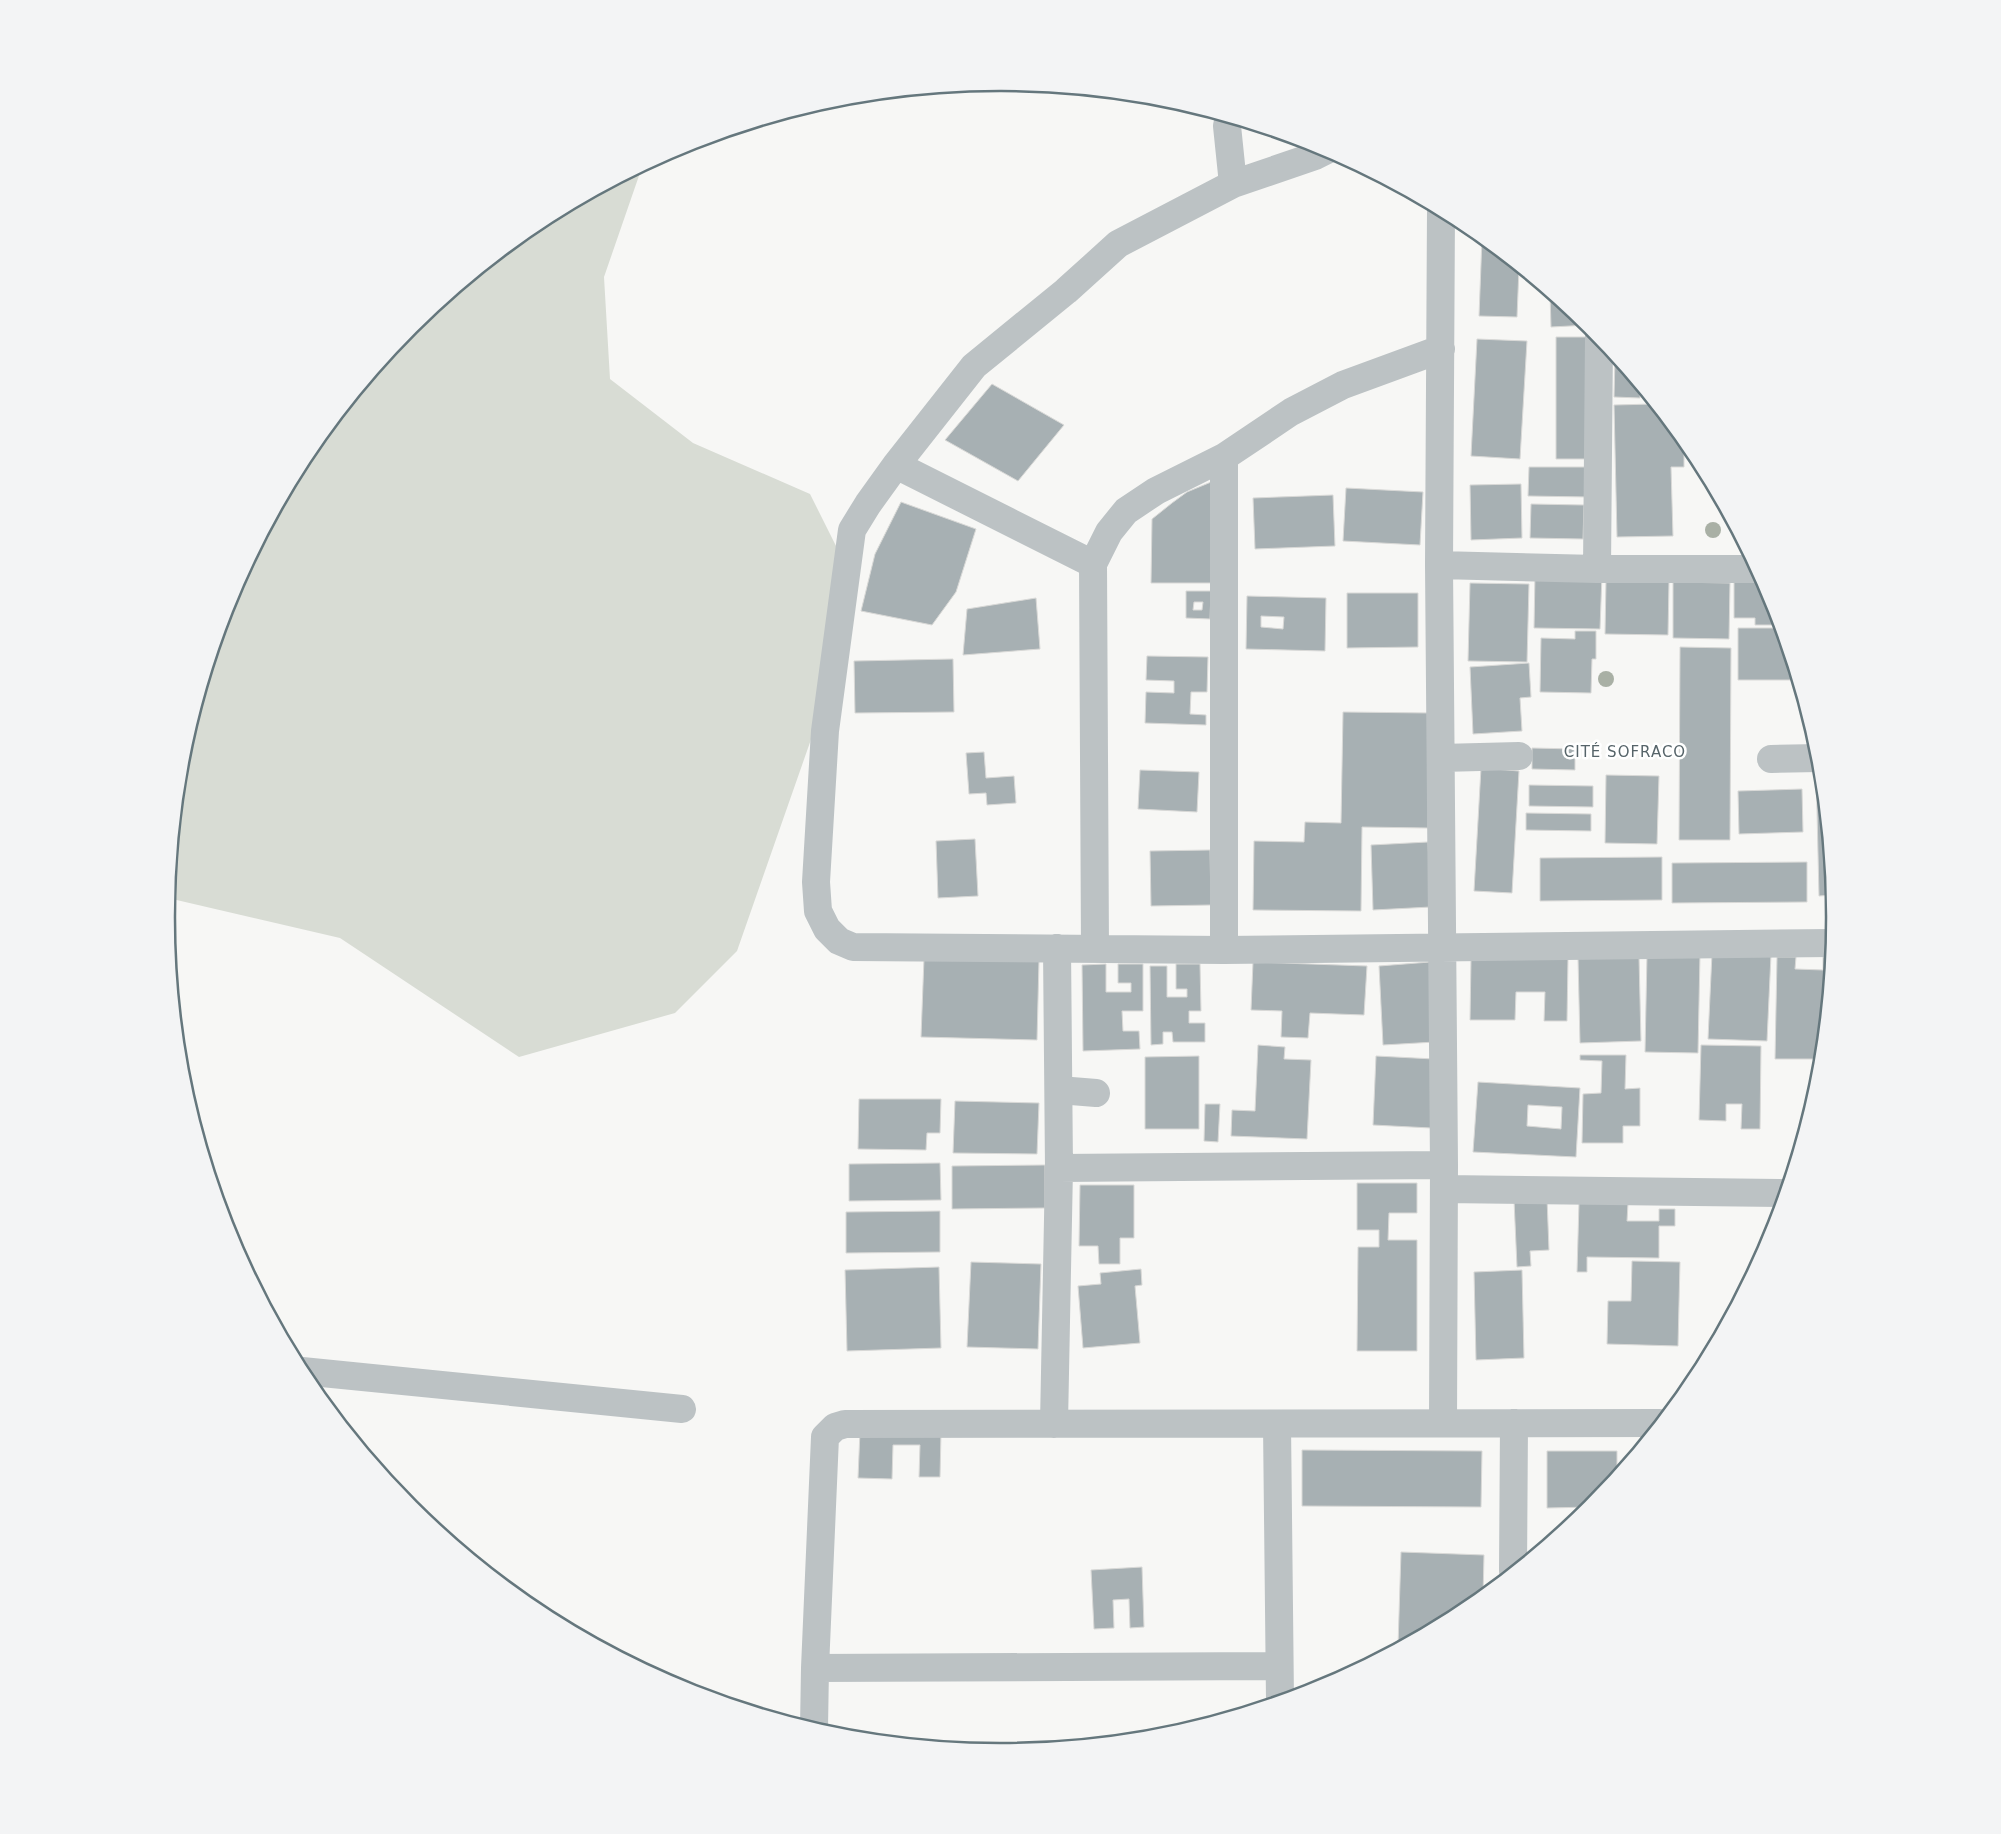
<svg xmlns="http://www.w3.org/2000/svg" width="2001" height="1834" font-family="'DejaVu Sans',sans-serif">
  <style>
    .green { fill: #d8dcd4 }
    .building { fill: #a7b0b3; stroke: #d9d9d7; fill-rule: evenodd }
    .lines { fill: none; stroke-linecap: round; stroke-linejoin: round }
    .minor { stroke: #bcc2c4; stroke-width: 28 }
    .tree { fill: #a9b0a5 }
    .labels { text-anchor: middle; stroke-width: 5; stroke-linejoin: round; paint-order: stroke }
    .neighbourhood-label { font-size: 15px; letter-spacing: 1px; fill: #566469; stroke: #fff }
    .rim { fill: none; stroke: #65777d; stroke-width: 2.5 }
  </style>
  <rect width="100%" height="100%" fill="#f7f7f5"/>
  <!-- green -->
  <path class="green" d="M642,167l-38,110 6,102 83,64 117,51 31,62 -5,112 -99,283 -62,62 -156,44 -179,-119 -172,-40 14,-144 48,-157 77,-144 104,-126 126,-104z"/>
  <!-- building -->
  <path class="building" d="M1482,238l37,30 -2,49 -38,-1z
    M1550,293l39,32 -38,2z
    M1556,337h33v122h-33z
    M1477,339l50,2 -7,118 -49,-3z
    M1615,357l25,30v11l-26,-1z
    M992,384l72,41 -46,56 -73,-41z
    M1654,404l30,36v27h-13l2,69 -56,1 -3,-132z
    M1529,467h60v30l-61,-1z
    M1216,480l-2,103h-63l1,-64 20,-16 15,-11z
    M1521,484l1,54 -51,2 -1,-55z
    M1346,488l77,4 -3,53 -77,-4z
    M1333,495l2,51 -80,3 -2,-51z
    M901,502l75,27 -20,63 -24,33 -71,-14 14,-57z
    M1531,504l53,1 -1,34 -53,-1z
    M1535,574h67l-2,55 -66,-1z
    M1734,577h26l12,21 8,27h-25v-7h-21z
    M1606,581l63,1 -1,53 -63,-1z
    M1673,582l57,1 -1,56 -56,-1z
    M1470,583l59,1 -2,78 -59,-1z
    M1186,591h25l-1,28 -24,-1zM1194,602h9l-1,8h-9z
    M1347,593h71v54l-71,1z
    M1247,596l79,2 -1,53 -79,-2zM1261,616l23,1 -1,12 -22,-2z
    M1036,598l4,51 -77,6 4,-46z
    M1738,628h43v17h5l10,35h-58z
    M1575,631h21v28h-4l-1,34 -51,-1 1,-54 34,1z
    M1680,647l51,1 -1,192h-51z
    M1147,656l61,1 -1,35h-16l-1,22 16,1v10l-61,-2 1,-31 28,1v-12l-28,-1z
    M953,659l1,53 -99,1 -1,-52z
    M1529,663l2,34 -11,1 2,33 -49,3 -3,-67z
    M1343,712l87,1 -2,115 -66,-1 -1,84 -108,-1 1,-69 50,1 1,-20 36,1z
    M1532,748l43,1v21l-43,-1z
    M984,752l2,26 28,-2 2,27 -29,2 -1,-12 -17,1 -3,-41z
    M1820,767l13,128 -14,1 -3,-128z
    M1481,768l38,3 -7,122 -38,-2z
    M1140,770l59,2 -2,40 -59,-3z
    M1606,775l53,1 -2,68 -52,-1z
    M1529,785l64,1v21l-64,-1z
    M1802,789l1,43 -64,2 -1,-43z
    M1526,813l65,1v17l-65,-1z
    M975,839l3,57 -40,2 -2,-57z
    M1428,842l3,65 -58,3 -2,-65z
    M1210,850l1,55 -60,1 -1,-55z
    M1662,857v43l-122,1v-43z
    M1807,862v40l-135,1v-40z
    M1712,953l59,2 -4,86 -59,-2z
    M1647,954l53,1 -2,98 -53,-1z
    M1639,956l2,85 -61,2 -2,-85z
    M1777,957h19l-1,12 28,1v-13h8l-10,102h-46z
    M924,958l115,3 -2,79 -116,-3z
    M1471,958l97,1 -1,62h-23l1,-29h-29l-1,28h-45z
    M1253,962l114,4 -3,49 -54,-2 -2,25 -27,-1 1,-26 -31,-1z
    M1430,962l5,80 -52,3 -4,-79z
    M1106,964v28h25v-9h-13v-19h25v47h-21l1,20h16l1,18 -57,2 -1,-86z
    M1176,964h24l1,47h-12v12h16v19h-32l-1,-10h-9v12l-12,1 -1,-79h17v31h20v-8h-11z
    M1258,1045l27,2 -1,12 27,1 -4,79 -76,-3 1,-26 23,1z
    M1701,1045l60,1 -1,83h-19l1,-25h-16v17l-27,-1z
    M1580,1055h46l-1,34 15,-1v38h-17v17h-41l1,-49 18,-1 1,-32 -22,-1z
    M1199,1056v73h-54v-72z
    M1376,1056l58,3 -3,69 -58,-3z
    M1478,1082l102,6 -4,69 -103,-5zM1528,1105l34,2 -1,22 -34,-3z
    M859,1099h82l-1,34h-13l-1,17 -68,-1z
    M955,1101l84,2 -2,51 -84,-1z
    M1205,1104h15l-2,38 -14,-1z
    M940,1163l1,37 -92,1v-37z
    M1045,1165v43l-93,1v-43z
    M1357,1183h60v30h-28l-1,27h29v111h-60l1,-104h21v-17h-22z
    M1080,1185h54v53h-14v26h-21l-1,-18h-19z
    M1547,1198l2,52 -19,1 1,15 -14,1 -3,-67z
    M1579,1202l49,1 -1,18h32v-12h16v17h-16v32l-72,-1v15h-10z
    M940,1211v41l-94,1v-41z
    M1632,1261l48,1 -2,84 -71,-2 1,-43h23z
    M971,1262l70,2 -3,85 -71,-2z
    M939,1267l2,81 -94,3 -2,-81z
    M1141,1269l1,16 -7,1 5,57 -57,5 -5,-62 23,-2 -1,-11z
    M1522,1270l2,88 -48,2 -2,-88z
    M860,1431l81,2 -1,44h-21l1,-32h-27l-1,34 -34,-1z
    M1302,1450l180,1 -1,56 -179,-1z
    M1547,1451h70v24l-27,32 -43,1z
    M1401,1552l83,3 -1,41 -19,15 -66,35z
    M1142,1567l2,60 -14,1 -1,-29 -16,1 1,28 -20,1 -3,-59z"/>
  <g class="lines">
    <!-- minor -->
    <path class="minor" d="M1229,118l-2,8 6,58
      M1327,150l-12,6 -82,28 -115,60 -52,47 -92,75 -78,99 -28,39 -16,26 -27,201 -9,151 2,29 9,18 12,12 14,6 371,3 608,-7
      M1441,211l-2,354 5,600 -1,258
      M1224,457v493
      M896,465l197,99
      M1439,565l158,4h159
      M1597,569l2,-232
      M1441,758l78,-2
      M1771,759l48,-1
      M1095,948l-2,-384 16,-32 17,-21 30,-20 68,-34 67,-45 52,-27 98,-36
      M1059,1090l37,3
      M1059,1168l385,-3
      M1444,1189l341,4
      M302,1371l380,38
      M1054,1424l5,-256 -2,-220
      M1277,1424l3,276
      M1513,1571l1,-148
      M815,1668l464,-2
      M814,1728l1,-60 10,-231 10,-10 10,-3 815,-1"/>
  </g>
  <!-- trees -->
  <g class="tree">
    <circle cx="1713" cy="530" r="8"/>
    <circle cx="1606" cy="679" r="8"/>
  </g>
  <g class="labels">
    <!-- neighbourhood labels -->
    <g class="neighbourhood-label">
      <text x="1625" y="757">CITÉ SOFRACO</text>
    </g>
  </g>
  <!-- crop -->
  <path d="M0 0H2001V1834H0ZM1000 91H1001A825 825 0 0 1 1826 916V918A825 825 0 0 1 1001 1743H1000A825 825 0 0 1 175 918V916A825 825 0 0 1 1000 91Z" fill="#f3f4f5" fill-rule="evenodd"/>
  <path class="rim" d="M1000 91H1001A825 825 0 0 1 1826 916V918A825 825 0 0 1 1001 1743H1000A825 825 0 0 1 175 918V916A825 825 0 0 1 1000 91Z"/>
</svg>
